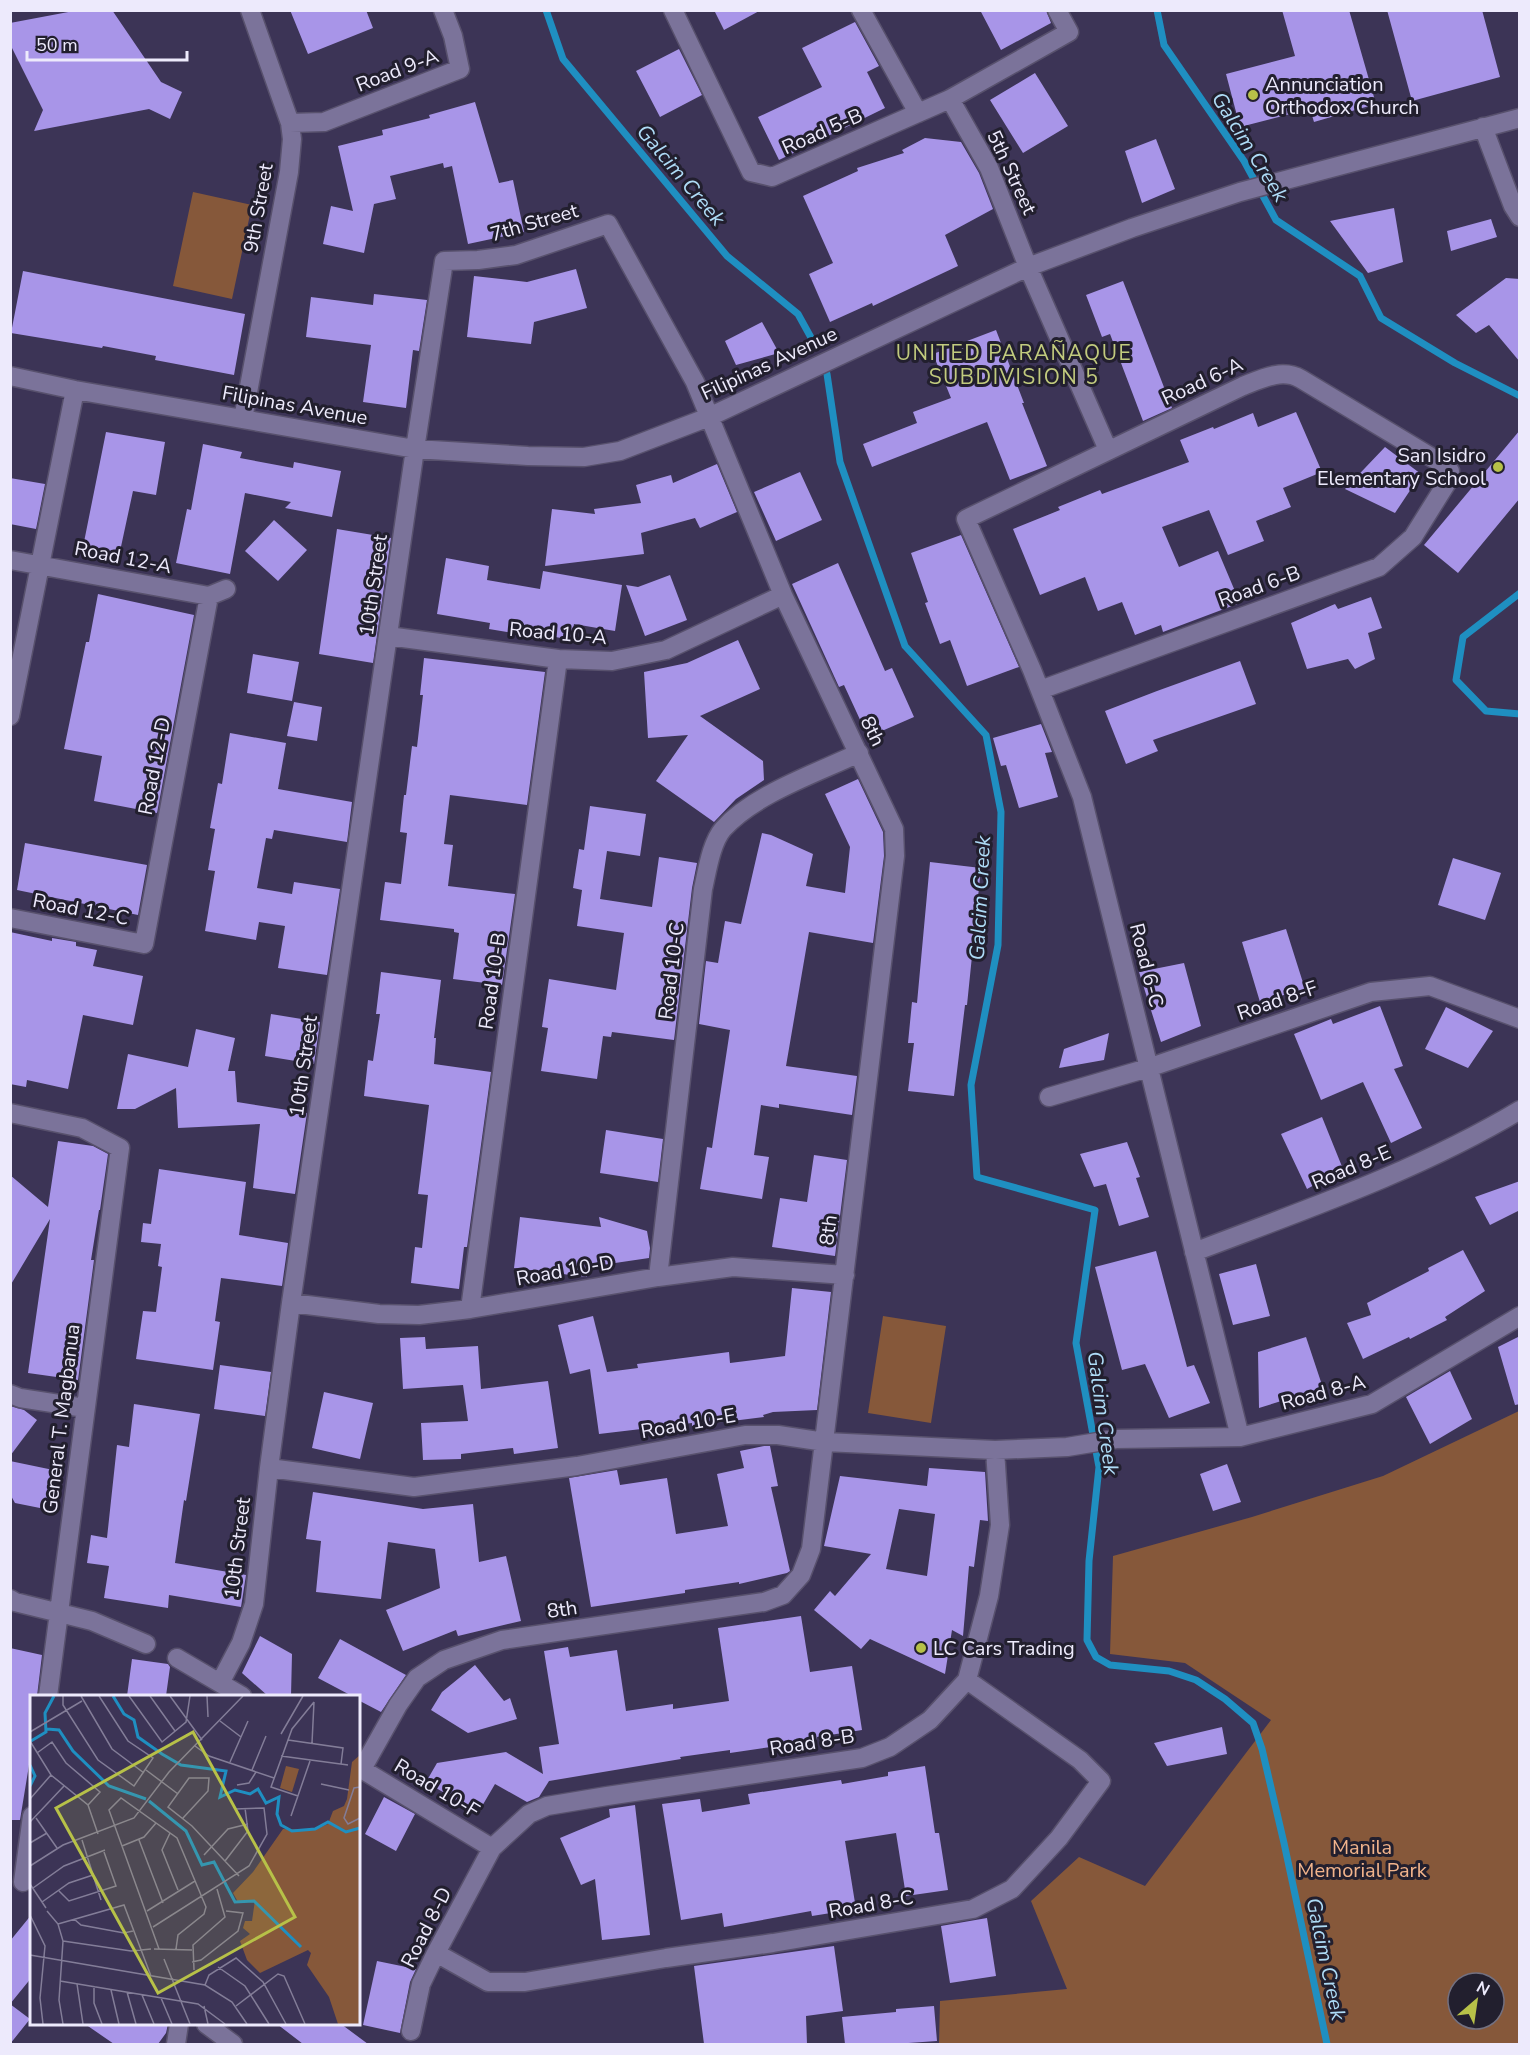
<svg xmlns="http://www.w3.org/2000/svg" width="1530" height="2055" font-family="'Nunito Sans',sans-serif">
  <style>
    .green { fill: #86583a; fill-rule: evenodd }
    .lines { fill: none; stroke-linecap: round; stroke-linejoin: round }
    .stream { stroke: #1f8fc1; stroke-width: 7 }
    .building { fill: #a895e8; fill-rule: evenodd }
    .minor-casing { stroke: #58516d; stroke-width: 21 }
    .minor { stroke: #7b739a; stroke-width: 18 }
    .poi-dot { fill: #b7c148; stroke: #221f2e; stroke-width: 2 }
    .labels { text-anchor: middle; stroke-width: 6; stroke-linejoin: round; paint-order: stroke }
    .street-label { font-size: 20px; fill: #edeafc; stroke: #221f2e }
    .poi-label { font-size: 20px; fill: #edeafc; stroke: #221f2e; text-anchor: start }
    .park-label { font-size: 20px; fill: #f2b48c; stroke: #221f2e }
    .water-label { font-size: 21px; font-style: italic; fill: #aedbf6; stroke: #221f2e }
    .neighbourhood-label { font-size: 21px; letter-spacing: 1.5px; fill: #c2cb7e; stroke: #221f2e }
    .inset-river { fill: none; stroke: #1f8fc1; stroke-width: 3 }
    .inset-road { fill: none; stroke: #837d98; stroke-width: 1.5 }
    .view { fill: #b7c148; fill-opacity: 0.15; stroke: #b7c148; stroke-width: 3 }
    .inset-edge { fill: none; stroke: #edeafc; stroke-width: 3 }
  </style>
  <rect width="100%" height="100%" fill="#3c3456"/>
  <!-- green -->
  <path class="green" d="M193,192l59,13 -20,94 -59,-13z
    M883,1316l63,10 -15,97 -63,-10z
    M1519,1411v633h-580l1,-43 127,-12 -36,-88 48,-44 66,29 126,-166 -86,-57 -75,-9 3,-98 139,-39 131,-41zM1458,1983h36v36h-36z"/>
  <g class="lines">
    <!-- stream -->
    <path class="stream" d="M546,10l17,49 164,197 71,58 16,29
      M1157,10l7,35 80,116 32,59 84,56 21,42 74,45 65,33
      M827,374l13,88 65,184 81,89 15,77 -3,133 -27,140 6,92 118,33 -19,133 23,124 -10,94 -2,79 9,17 14,8 59,6 27,9 29,19 28,24 9,26 22,94 43,201
      M1520,593l-57,44 -7,43 30,31 34,3"/>
  </g>
  <!-- building -->
  <path class="building" d="M79,10h33l49,72 21,10 -12,27 -21,-10 -115,22 9,-21 -33,-66v-21z
    M290,10h76l7,18 -65,26z
    M714,10h47l-37,20z
    M980,10h66l5,13 -50,27z
    M1282,10h67l27,94 -62,18 -4,-13 -70,18 -14,-53 69,-18z
    M1387,10h95l18,67 -88,24z
    M855,22l24,44 -12,6 18,36 -106,52 -21,-43 64,-30 -20,-39z
    M679,49l23,46 -42,22 -24,-46z
    M1035,73l33,53 -45,27 -33,-53z
    M475,102l24,81 14,-3 11,52 -56,12 -16,-78 -8,2 -1,-5 -53,13 6,23 -22,5 -10,49 -41,-9 8,-38 22,5 -15,-65 45,-11 -1,-5 48,-12 -1,-3z
    M925,138l36,4 18,31 14,36 -48,26 13,31 -85,40 -1,-3 -42,19 -21,-48 24,-11 -30,-67 55,-25 -1,-3 47,-15 -2,-3z
    M1156,139l19,50 -33,14 -17,-52z
    M1394,208l9,54 -35,11 -38,-52z
    M1491,219l6,18 -46,14 -4,-20z
    M576,269l11,39 -53,14 -3,22 -64,-7 7,-61 53,6z
    M23,271l222,43 -11,61 -79,-15 1,-4 -53,-10 -1,2 -91,-15z
    M1506,278l14,1v83l-31,-37 -13,8 -20,-18z
    M1123,281l49,127 -29,13 -33,-87 -8,3 -16,-42z
    M374,294l53,6 -8,51 -6,-1 -7,58 -43,-6 8,-57 -65,-8 5,-40 62,8z
    M762,322l17,31 -43,12 -11,-24z
    M996,330l28,73h-2l25,63 -37,14 -23,-58 -115,45 -9,-23 54,-21 -4,-11 38,-14 -18,-44z
    M1296,412l26,60 -39,16 8,19 -35,14 8,20 -36,14 -19,-45 -47,17 17,40 39,-16 22,52 -77,29 -2,-7 -26,10 -13,-33 -24,9 -13,-34 -45,18 -27,-66 47,-19 -2,-3 42,-17 2,4 87,-32 -9,-22 33,-13 1,2 39,-16 5,14z
    M1520,430v68l-62,75 -34,-28z
    M106,432l59,10 -9,53 -23,-4 -14,65 -36,-9z
    M203,444l39,8 -2,6 53,10 1,-6 47,9 -9,46 -47,-9 6,-6 -46,-9 -15,81 -54,-11 11,-54 4,1z
    M1385,447l36,27 -26,39 -50,-24z
    M717,464l20,48 -37,16 -5,-10 -54,15 3,21 -99,12 7,-57 43,5 -1,-5 47,-6 -5,-18 35,-10 2,8z
    M800,472l22,48 -46,21 -22,-49z
    M10,478l35,6 -9,45 -26,-5z
    M274,520l33,30 -29,31 -33,-30z
    M337,529l54,9 -18,125 -54,-9z
    M961,535l58,132 -52,19 -17,-46 -10,4 -15,-41 3,-1 -17,-49z
    M446,558l43,8 -2,14 53,9 3,-18 79,14 -7,46 -41,-7 -3,16 -41,-8v4l-41,-7 1,-6 -53,-9z
    M838,563l47,108 7,-3 22,49 -46,20 -24,-52 -5,2 -47,-103z
    M670,575l17,45 -42,16 -19,-51 12,2z
    M98,594l96,21 -37,198 -63,-12 8,-45 -38,-7 22,-107h3z
    M1371,597l11,31 -14,5 7,26 -20,10 -7,-10 -41,10 -16,-46 44,-19 3,5z
    M738,640l22,49 -60,27 63,45 1,19 -28,19 -22,23 -58,-41 32,-46 -40,3 -4,-66 43,-9z
    M253,654l46,8 -7,39 -45,-8z
    M424,658l121,14 -18,133 -77,-10 -6,49 9,1 -5,41 67,8 -13,91 -49,-6 6,-46 -5,-1v-3l-74,-9 5,-38 16,2 6,-51 -7,-1 4,-37h2l6,-49 5,1 6,-52h-3z
    M1240,661l16,43 -103,36 5,11 -32,13 -21,-53 52,-20z
    M294,702l28,5 -5,34 -30,-5z
    M1041,724l11,28 -7,1 13,44 -39,11 -13,-43 -5,1 -8,-28z
    M230,733l56,10 -8,46 74,13 -5,40 -73,-12 -2,9 -6,-1 -9,50 35,6 2,-12 46,7 -13,86 -49,-7 7,-42 -26,-4 -3,18 -51,-9 10,-60 -7,-1 7,-41 -5,-1 8,-45 4,1z
    M858,779l25,53 1,24 -11,87 -64,-11 -23,134 71,10 -5,39 -73,-11v4l-18,-3 -7,50 15,2 -7,42 -62,-10 7,-42 5,1 18,-118 -31,-6 7,-63 12,2 7,-42 16,3 21,-91 9,2 42,19 -7,32 39,7 5,-46 -25,-53z
    M590,806l56,8 -6,42 -33,-5 -7,48 52,8 7,-50 38,6 -5,25 -18,152 -62,-8 -1,5 -8,-1 -6,43 -56,-8 7,-43 -6,-1 7,-48 67,11 8,-57 -47,-7 5,-36 -9,-2 6,-39 5,1z
    M25,843l122,22 -9,50 -121,-25z
    M1453,858l48,15 -16,47 -47,-15z
    M930,862l51,6 -14,137h-2l-11,91 -46,-5 6,-48h-6l4,-41 5,1z
    M1286,929l19,60 -45,13 -18,-60z
    M10,932l42,9v-3l24,4v4l21,4 -4,16 50,10 -10,49 -50,-10 -15,74 -41,-9 -1,7 -16,-3z
    M1184,963l17,63 -40,16 -22,-70z
    M381,972l60,8 -7,58h2l-2,26 57,8 -24,175h-3l-5,42 -48,-6 4,-36 7,1 6,-53 -10,-1 11,-89 -65,-9 4,-36 5,1 7,-47h-4z
    M1380,1006l23,60 -9,3 28,59 -31,15 -28,-61 -42,18 -27,-66 37,-15 2,5z
    M1446,1007l47,24 -25,37 -43,-19z
    M271,1014l49,8 -6,42 -49,-8z
    M196,1029l39,9 -7,33h7l2,31 70,11 -12,81 -42,-6 7,-64 -82,4 -2,-40 -41,21h-18l11,-55 60,13z
    M1109,1033l-5,27 -45,8 5,-19z
    M1322,1117l21,52 -36,20 -26,-55z
    M606,1130l57,9 -5,43 -58,-9z
    M58,1141l35,5 15,8 -8,56h-1l-8,50h3l-16,120 -50,-7 22,-154 -40,67v-111l38,32z
    M1127,1142l13,35 -4,1 13,39 -30,9 -13,-42 -12,3 -14,-33z
    M814,1155l33,5 -12,96 -63,-9 8,-49 27,4z
    M159,1169l87,13 -7,53 49,8 -6,43 -61,-8 -6,43 5,1 -7,48 -77,-11 7,-48 13,1 6,-45 -4,-1 3,-22 -20,-2 2,-19 8,1z
    M1520,1181v29l-30,15 -15,-28z
    M520,1217l81,10 -2,-10 48,14 3,17 -1,10 -61,9 -1,10 -73,-9z
    M1463,1250l22,41 -40,26 2,3 -37,19 -1,-2 -46,22 -16,-36 24,-8 -4,-12 62,-32 -1,-3z
    M1156,1251l31,116 7,-2 16,38 -41,15 -24,-54 -23,6 -27,-103z
    M1256,1264l14,52 -37,9 -14,-51z
    M792,1288l39,4 -14,118 -44,2 -10,3 1,2 -72,9v-3l-93,11 -9,-65 -20,5 -12,-49 35,-9 14,56 31,-4 -1,-4 92,-12 1,11 55,-7z
    M1520,1336v68l-5,1 -17,-58z
    M425,1337l1,12 52,-3 3,43 67,-8 10,67 -44,6 -1,-6 -52,6v5l-38,1 -2,-37 47,-2 -5,-36 -60,4 -3,-51z
    M1306,1337l17,51 -64,20 -1,-56z
    M220,1365l51,7 -6,44 -51,-7z
    M1450,1371l22,48 -42,25 -24,-47z
    M324,1392l49,11 -13,56 -48,-11z
    M134,1404l66,10 -14,87 -2,-1 -9,63 71,12 -5,32 -72,-12 -1,13 -64,-10 5,-32 -22,-3 4,-28 16,3 10,-93 12,2z
    M10,1406l14,4 13,10 -27,36z
    M764,1446h6l8,40 -7,1 19,84 -3,2 -48,11v-2l-54,8v3l-94,14 -22,-129 48,-8 3,15 47,-7 9,56 52,-8 -11,-52 27,-6 -4,-17z
    M10,1461l53,11 -8,39 -40,-8 -5,-9z
    M1227,1464l14,38 -28,9 -13,-37z
    M929,1468l56,4 3,49 -8,-1 -6,47 -5,-1 -6,70 -11,-6 -7,44 -75,-35 -9,10 -47,-39 16,-19 5,5 36,-42 -47,-8 16,-70 87,10zM899,1509l36,5 -8,62 -41,-7z
    M313,1492l110,17 50,-5 6,58 27,-6 15,65 -63,15 -2,-6 -53,21 -17,-41 54,-22 -5,-39 -47,-7 -7,57 -65,-7 5,-51 -15,-2z
    M801,1616l9,56 42,-6 10,64 -45,7v3l-87,13v-3l-50,7 1,2 -132,22 -10,16 -12,5 -32,-18 -17,29 -52,-31 11,-19 69,-11 37,22 -4,-27 20,-3 -15,-93 24,-4 2,10 47,-7 9,61 47,-7v5l56,-8 -11,-73z
    M260,1636l32,18 -1,42h-23l-26,-23z
    M340,1639l66,36 -25,37 -23,-12v-4h-6l-34,-18z
    M10,1648l32,7 -5,41h-5v51l-12,73h-10z
    M132,1659l36,5 2,3 -4,29h-39z
    M475,1665l29,36 6,-3 7,21 -49,14 -37,-23 11,-18z
    M1222,1727l5,27 -60,12 -13,-23z
    M925,1766l10,67h4l9,57 -42,6 -10,-63 -51,8 11,68 -44,7 -1,-5 -87,16 -2,-14 -41,7 -19,-116 38,-5 2,13 48,-8 -2,-10 93,-14 1,4 46,-8v-4z
    M384,1797l31,17 -19,37 -31,-17z
    M635,1805l15,130 -48,5 -7,-61 -14,6 -21,-47 50,-21 -1,-8z
    M32,1914v63l-22,27v-63z
    M987,1918l9,58 -46,7 -9,-57z
    M834,1946l9,65 -37,5 1,28h-103l-10,-78z
    M377,1961l39,8 -6,13 -10,51 -37,-8z
    M10,2004l20,15 -20,25z
    M934,2006l3,35 -43,3h-49l-3,-27 54,-5v-3z
    M85,2024h83l-2,9 -8,11h-44z
    M277,2024h64l27,20h-65z"/>
  <g class="lines">
    <defs>
      <path id="minor" d="M673,10l78,162 21,5 178,-78 119,-67 -12,-22
        M861,10l57,103
        M950,99l39,69 39,99 80,183
        M290,123l34,-1 136,-53 -7,-33 -10,-26
        M1483,127l30,79 7,11
        M10,376l65,14 340,59 113,7 56,1 36,-6 89,-34 319,-150 104,-39 108,-36 280,-74
        M243,419l46,-247 3,-33 -2,-16 -40,-113
        M10,560l199,36 17,-7
        M388,636l170,23 54,2 54,-11 117,-55
        M1040,690l339,-123 34,-30 35,-56 2,-10 -4,-5 -145,-87c-19,-11 -40,0 -58,7l-277,133 66,151 50,127 158,640
        M10,716l65,-326
        M10,918l134,26 65,-348
        M1049,1097l99,-29 223,-76 59,-6 90,33
        M10,1113l72,15 38,20 -72,548
        M1194,1252c110,-42 224,-81 326,-142
        M658,1277l45,-388c4,-17 8,-46 20,-60 31,-35 94,-56 136,-76
        M291,1303l88,11 40,1 51,-6 188,-32 75,-10 112,8
        M470,1309l88,-650
        M10,1394l10,4 65,10
        M269,1468l145,19 163,-21 168,-31h33l47,7 170,8 72,-3 49,-8 124,-2 132,-33 148,-88
        M10,1599l5,3 77,19 54,23
        M177,1658l65,38
        M220,1683l21,-40 13,-39 15,-136 22,-165 124,-854 29,-188 34,-1 38,-5 92,-31 87,158 88,213 111,234 1,27 -84,693 -10,26 -18,20 -19,7 -262,38 -58,20 -27,18 -19,27 -36,64
        M358,1767l134,81
        M23,1882l9,-66
        M436,1953l52,29h37l141,-24 107,-15 200,-34 39,-20 47,-51 42,-57 -21,-21 -113,-80
        M206,2024l27,20
        M411,2031l10,-47 15,-31 56,-105 37,-34 18,-8 60,-10 255,-38 28,-11 40,-27 37,-40 22,-84 11,-71 -5,-75
        M176,2044l3,-20"/>
    </defs>
    <!-- minor casing -->
    <use href="#minor" class="minor-casing"/>
    <!-- minor -->
    <use href="#minor" class="minor"/>
  </g>
  <!-- markers -->
  <g class="poi-dot">
    <circle cx="1253" cy="95" r="6"/>
    <circle cx="1498" cy="467" r="6"/>
    <circle cx="921" cy="1648" r="6"/>
  </g>
  <g class="labels">
    <!-- street labels -->
    <g class="street-label">
      <text transform="translate(397 70) rotate(-21)" y="7">Road 9-A</text>
      <text transform="translate(822 131) rotate(-24)" y="7">Road 5-B</text>
      <text transform="translate(1012 172) rotate(65)" y="7">5th Street</text>
      <text transform="translate(258 208) rotate(-80)" y="7">9th Street</text>
      <text transform="translate(534 222) rotate(-16)" y="7">7th Street</text>
      <text transform="translate(769 363) rotate(-25)" y="7">Filipinas Avenue</text>
      <text transform="translate(1202 381) rotate(-25)" y="7">Road 6-A</text>
      <text transform="translate(295 405) rotate(10)" y="7">Filipinas Avenue</text>
      <text transform="translate(123 557) rotate(11)" y="7">Road 12-A</text>
      <text transform="translate(373 585) rotate(-82)" y="7">10th Street</text>
      <text transform="translate(1259 586) rotate(-20)" y="7">Road 6-B</text>
      <text transform="translate(558 633) rotate(5)" y="7">Road 10-A</text>
      <text transform="translate(873 731) rotate(64)" y="7">8th</text>
      <text transform="translate(154 766) rotate(-79)" y="7">Road 12-D</text>
      <text transform="translate(81 909) rotate(11)" y="7">Road 12-C</text>
      <text transform="translate(1147 965) rotate(76)" y="7">Road 6-C</text>
      <text transform="translate(671 971) rotate(-83)" y="7">Road 10-C</text>
      <text transform="translate(492 981) rotate(-82)" y="7">Road 10-B</text>
      <text transform="translate(1277 1000) rotate(-19)" y="7">Road 8-F</text>
      <text transform="translate(303 1066) rotate(-82)" y="7">10th Street</text>
      <text transform="translate(1351 1167) rotate(-23)" y="7">Road 8-E</text>
      <text transform="translate(828 1230) rotate(-83)" y="7">8th</text>
      <text transform="translate(565 1270) rotate(-10)" y="7">Road 10-D</text>
      <text transform="translate(1323 1392) rotate(-15)" y="7">Road 8-A</text>
      <text transform="translate(61 1419) rotate(-83)" y="7">General T. Magbanua</text>
      <text transform="translate(688 1423) rotate(-10)" y="7">Road 10-E</text>
      <text transform="translate(237 1548) rotate(-83)" y="7">10th Street</text>
      <text transform="translate(562 1609) rotate(-8)" y="7">8th</text>
      <text transform="translate(812 1742) rotate(-9)" y="7">Road 8-B</text>
      <text transform="translate(437 1788) rotate(31)" y="7">Road 10-F</text>
      <text transform="translate(871 1904) rotate(-10)" y="7">Road 8-C</text>
      <text transform="translate(426 1927) rotate(-63)" y="7">Road 8-D</text>
    </g>
    <!-- poi labels -->
    <g class="poi-label">
      <text x="1265" y="91">Annunciation<tspan x="1265" dy="23">Orthodox Church</tspan></text>
      <text x="1486" y="462" text-anchor="end">San Isidro<tspan x="1486" dy="23">Elementary School</tspan></text>
      <text x="933" y="1655">LC Cars Trading</text>
    </g>
    <!-- park labels -->
    <g class="park-label">
      <text x="1362" y="1854">Manila<tspan x="1362" dy="23">Memorial Park</tspan></text>
    </g>
    <!-- water labels -->
    <g class="water-label">
      <text transform="translate(1250 147) rotate(58)" y="7">Galcim Creek</text>
      <text transform="translate(681 175) rotate(50)" y="7">Galcim Creek</text>
      <text transform="translate(980 898) rotate(-87)" y="7">Galcim Creek</text>
      <text transform="translate(1103 1413) rotate(82)" y="7">Galcim Creek</text>
      <text transform="translate(1326 1959) rotate(78)" y="7">Galcim Creek</text>
    </g>
    <!-- neighbourhood labels -->
    <g class="neighbourhood-label">
      <text x="1014" y="360">UNITED PARAÑAQUE<tspan x="1014" dy="24">SUBDIVISION 5</tspan></text>
    </g>
  </g>
  <!-- overview -->
  <g transform="translate(30 1695)">
    <rect width="330" height="330" fill="#3c3456"/>
    <path d="M330,60v269h-22l-9,-27 -22,-32 4,-12 -3,-3 -48,23 -13,-13 -7,-19 10,-7 -7,-6 2,-7h7l3,-21 -17,2 -5,-9 20,-21 30,-43 31,1 14,-6 5,-13 11,-5 3,-7 5,-37zM256,71l13,3 -7,23 -12,-4z" fill="#86583a"/>
    <path class="inset-river" d="M83,1l11,18 10,6 4,17 24,17 19,11 45,6 -6,26 15,-7 15,4 8,-5 8,14 13,-6 -2,17 4,11 11,6 23,-2 13,-7 18,10 14,-4M17,34l12,1 14,21 36,35 37,13M1,46l15,-9 -1,-19 9,-17M0,70l5,11 -5,10M119,106l37,30 16,34 12,-3 21,40 19,-1 47,46"/>
    <path class="inset-road" d="M33,1v9l35,55 36,26 19,-28 -25,-17 -29,-45M51,1l31,53 32,24M99,1l33,46 24,-20 4,-26M120,1l25,35M140,1l32,44M177,1l1,21M190,26l21,16M0,37l52,-31M251,39l22,-38M258,45l55,8 -2,16M0,46l21,34 37,30 10,29M282,48l2,-41M165,51l14,10 65,22M7,58l15,-11 14,21 34,29 -12,13M251,61l67,9M200,67l18,-41M116,75l32,24M222,75l14,-34M291,89l28,6M207,90l12,-2 7,-11M330,92l-6,1 -10,30 4,6 12,-6M268,101l-27,-9 21,-58 22,-27M0,104l21,-24M261,121l19,-55M6,123l21,30M153,123l25,-27 1,-13h-20l-21,29 24,19 47,50M0,127l34,-36M140,138l-8,17 16,40M52,145l19,60M109,145l24,63M0,148l17,-10M92,151l22,-9 12,-14M174,160l24,-26 20,-5M195,166l23,-30 -3,-23M0,171l33,-21 71,-27 35,-46 74,-76M0,189l16,24M3,193l31,-22 41,-16M29,196l10,10 47,-15 -12,-34M12,207l27,-19 24,-8M17,216l11,13 5,17 -4,59 4,24M117,216l48,-30M0,220l15,31 -5,52 3,26M44,224l7,6 43,8 9,-2M28,229l66,-19 27,71M123,232l96,-61 18,-32 -3,-26 -29,1M33,246l68,10 20,-2M124,254l38,1M129,254l-50,-139 12,-12 56,40 29,69 -2,7 -26,21 -2,14M0,260l175,30 27,17 15,22M134,264l26,65M162,267l9,-2 37,-29 5,-18 -17,-2M188,272l27,19 24,38M164,275l-1,-25 32,-28 -8,-28M30,286l138,23 27,20M47,289l6,40M175,290l4,-10 27,-17 27,24 23,42M64,291v17l8,21M81,295l8,34M97,297l9,32M112,300l12,29M131,303l11,26M174,311l4,18M206,311l42,-32 6,2 21,48"/>
    <path class="view" d="M163,37l102,185 -137,76 -102,-185z"/>
    <rect width="330" height="330" class="inset-edge"/>
  </g>
  <!-- border -->
  <rect width="1530" height="2055" fill="none" stroke="#edeafc" stroke-width="24"/>
  <!-- north arrow -->
  <g transform="translate(1476 2001) rotate(29)"><circle r="28" fill="#221f2e" stroke="#737080" stroke-width="1.5"/>
  <path d="M0-4.5L10 22L0 15L-10 22Z" fill="#b7c148"/>
  <text y="-9" font-size="16" font-weight="bold" text-anchor="middle" fill="#edeafc">N</text>
  </g>
  <!-- scale -->
  <path d="M27 51v9h160v-9" fill="none" stroke="#edeafc" stroke-width="3"/>
  <text x="36" y="51" font-size="18" fill="#edeafc" stroke="#221f2e" stroke-width="4.5" paint-order="stroke">50 m</text>
</svg>
